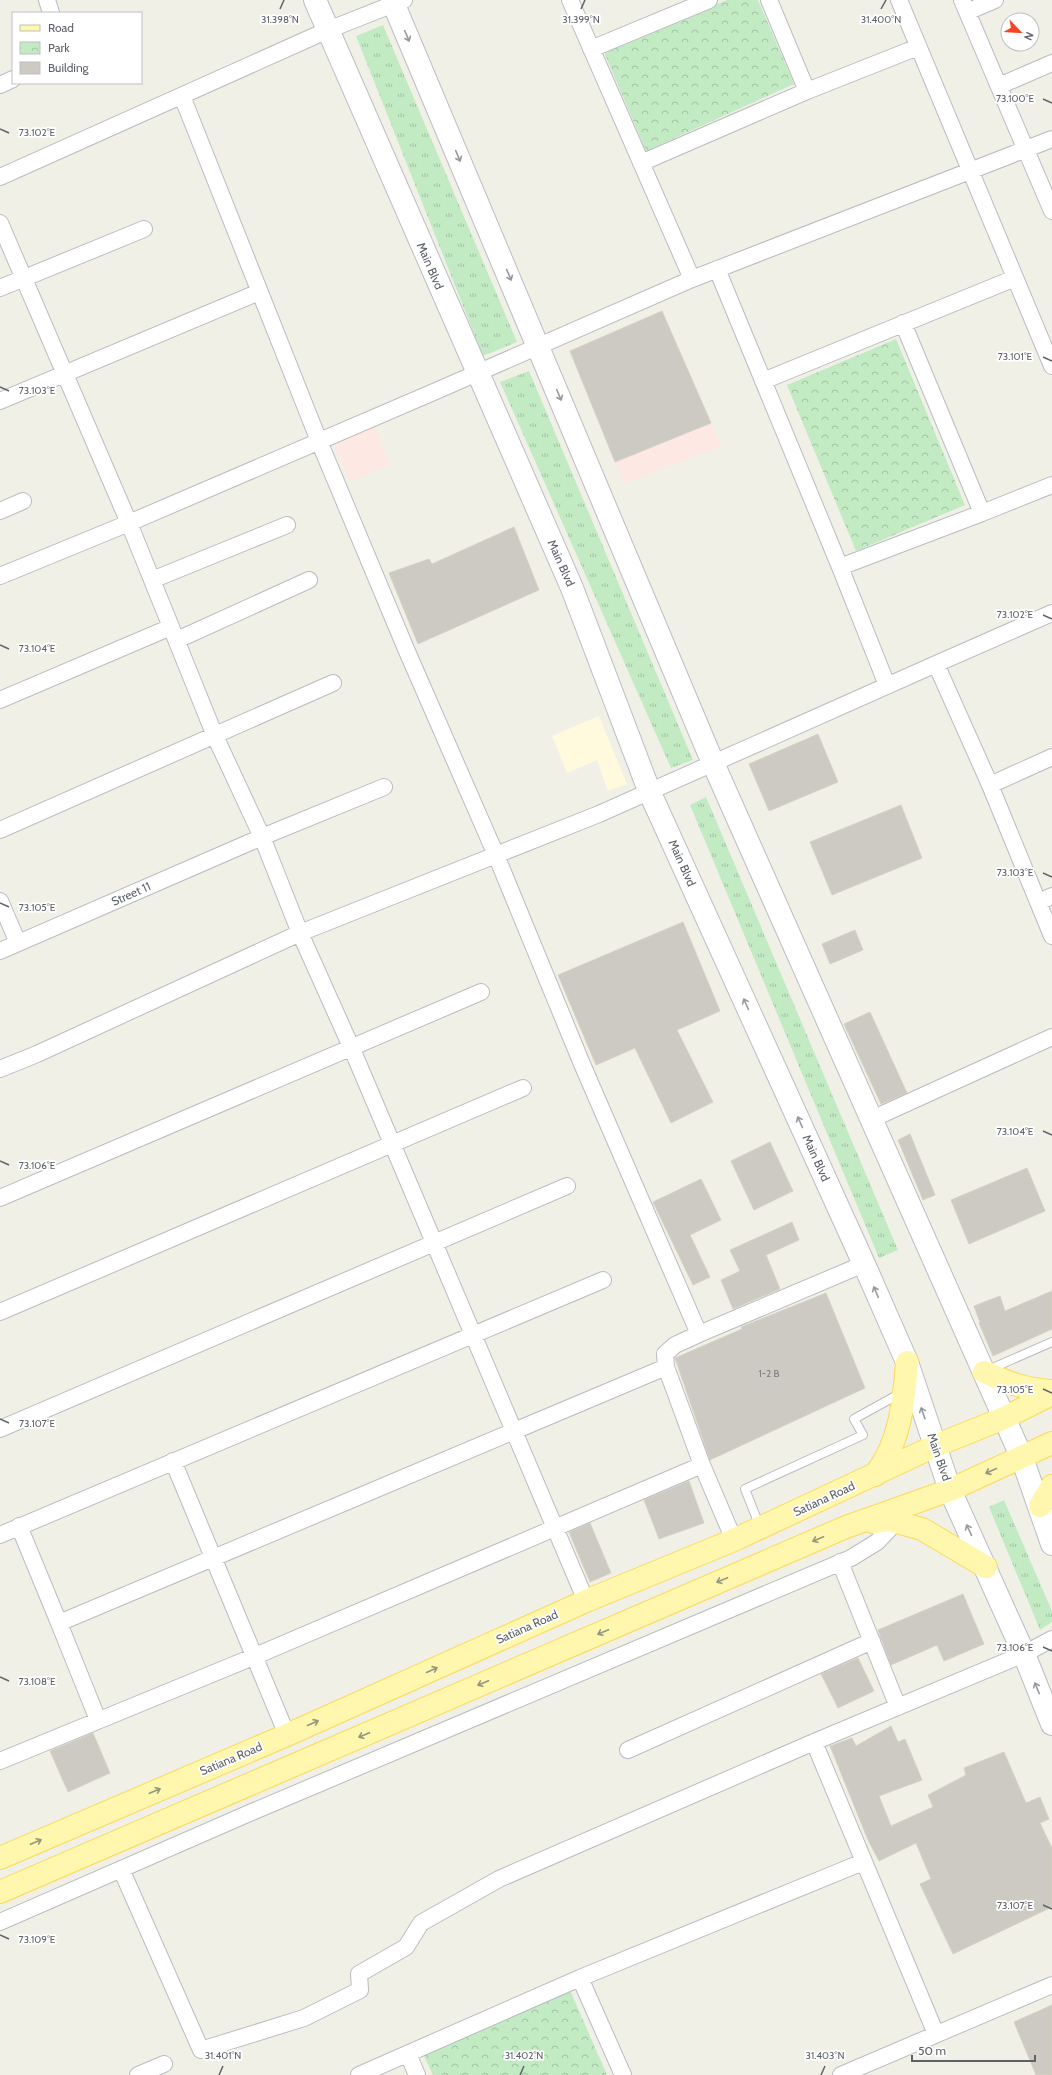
<svg xmlns="http://www.w3.org/2000/svg" width="1052" height="2075" font-family="Cabin,sans-serif">
  <style>
    .commercial { fill: #fffade }
    .medical { fill: #fee8e4 }
    .grass { fill: url(#grass-tufts) }
    .park { fill: url(#park-crowns) }
    .building { fill: #cdcac4; stroke: #d7d2c4 }
    .lines { fill: none; stroke-linecap: round; stroke-linejoin: round }
    .lane-casing { stroke: #b9bcc1; stroke-width: 10 }
    .street-casing { stroke: #b9bcc1; stroke-width: 18 }
    .secondary-casing { stroke: #babdc3; stroke-width: 24 }
    .primary-casing { stroke: #fed954; stroke-width: 24 }
    .lane { stroke: #fff; stroke-width: 8 }
    .street { stroke: #fff; stroke-width: 16 }
    .secondary { stroke: #fff; stroke-width: 22 }
    .primary { stroke: #fff7ae; stroke-width: 22 }
    .oneway { stroke: #96999d }
    .oneway2 { stroke: #969680 }
    .ticks { fill: none; stroke: #5e6268; stroke-width: 1.5 }
    .labels { text-anchor: middle; stroke-width: 3.5; stroke-linejoin: round; paint-order: stroke }
    .number-label { font-size: 10px; fill: #7a7c7f }
    .street-label { font-size: 12px; fill: #5e6268; stroke: #fff }
    .ticks-label { font-size: 10px; text-anchor: middle; fill: #5e6268; stroke: #fff; stroke-width: 3.5; stroke-linejoin: round; paint-order: stroke }
  </style>
  <defs>
    <pattern id="grass-tufts" width="24" height="20" patternUnits="userSpaceOnUse"><rect width="24" height="20" fill="#c2ebc4"/><path d="M3 7l-1-3M5 7V3M7 7l1-3M15 17l-1-3M17 17v-4M19 17l1-3" fill="none" stroke="#a1c2a3"/></pattern>
    <pattern id="park-crowns" width="20" height="18" patternUnits="userSpaceOnUse"><rect width="20" height="18" fill="#c2ebc4"/><path d="M2 6a3 3 0 1 1 6 0M12 15a3 3 0 1 1 6 0" fill="none" stroke="#a1c2a3"/></pattern>
  </defs>
  <rect width="100%" height="100%" fill="#f1f0e7"/>
  <!-- commercial -->
  <path class="commercial" d="M599,716l28,68 -19,7 -11,-31 -30,13 -15,-37z"/>
  <!-- medical -->
  <path class="medical" d="M711,423l10,23 -97,38 -9,-22z
    M375,427l15,38 -41,16 -15,-37z"/>
  <!-- grass -->
  <path class="grass" d="M383,25l134,317 -34,14 -127,-320z
    M529,371l164,389 -22,8 -171,-386z
    M706,797l192,453 -19,8 -189,-453z
    M1004,1500l48,111v11l-12,8 -51,-123z"/>
  <!-- park -->
  <path class="park" d="M727,0h31l36,84 -148,67 -42,-99z
    M896,339l69,166 -109,46 -69,-166z
    M569,1988l38,87h-174l-10,-21z"/>
  <!-- building -->
  <path class="building" d="M662,311l49,112 -96,39 -45,-111z
    M514,527l25,63 -121,54 -29,-71 40,-14 3,5z
    M818,734l20,48 -69,29 -20,-47z
    M901,805l21,53 -90,37 -22,-53z
    M683,922l37,89 -43,19 36,72 -42,21 -36,-75 -39,17 -38,-90z
    M855,930l8,20 -33,14 -8,-20z
    M870,1012l37,81 -26,11 -37,-80z
    M910,1134l25,61 -12,5 -25,-60z
    M770,1142l23,49 -39,19 -23,-49z
    M1027,1168l18,43 -76,33 -18,-44z
    M701,1179l20,41 -31,15 20,42 -17,8 -40,-83z
    M792,1222l7,18 -33,15 14,34 -47,20 -12,-29 19,-9 -10,-21z
    M1052,1291v38l-59,27 -14,-33 1,-1 -6,-16 26,-10 5,15z
    M826,1293l39,95 -155,72 -35,-102 67,-29 -1,-2z
    M689,1481l15,42 -45,16 -15,-39z
    M590,1523l21,50 -21,9 -21,-50z
    M963,1594l21,50 -40,17 -7,-16 -46,20 -13,-35z
    M858,1658l16,33 -36,17 -17,-34z
    M891,1726l7,16 7,-3 17,41 -43,16 12,30 42,-19 -5,-12 38,-20 -2,-7 40,-16 22,51 14,-6 9,22 -9,4 12,25v59l-99,47 -33,-70 11,-5 -15,-36 -37,18 -11,-21 -38,-94 22,-8 4,8z
    M93,1733l17,40 -42,19 -18,-41z
    M1052,2005v70h-16l-22,-53z"/>
  <g class="lines">
    <defs>
      <path id="lane" d="M988,1370l64,-28
        M760,1527l-15,-38 118,-54 -9,-16 47,-26"/>
      <path id="street" d="M47,0l4,13
        M570,0l122,279
        M769,0l38,91
        M899,0l153,366
        M962,0l90,211
        M967,12l28,-12
        M591,49l118,-49
        M0,85l13,-6
        M999,86l53,-23
        M182,96l137,345 87,208 90,206 86,209 117,270
        M641,163l166,-72 111,-44
        M0,177l328,-147 76,-30
        M0,223l129,300 86,213 47,101 38,96 52,116 234,552
        M717,269l123,298 47,118
        M0,288l144,-59
        M763,381l252,-103
        M0,401l259,-109
        M0,511l23,-10
        M982,513l70,-28
        M840,567l142,-54 -79,-190
        M0,576l129,-53 307,-132 256,-112 360,-140
        M152,580l135,-55
        M1052,613l-116,51 54,121 48,117 14,-6
        M177,640l132,-60
        M0,700l171,-73
        M990,785l62,-28
        M0,830l333,-147
        M0,901l18,42
        M1038,902l14,34
        M0,951l262,-114 122,-50
        M0,1069l37,-15 263,-121 299,-119 337,-150
        M872,1119l180,-82
        M0,1198l481,-206
        M0,1312l523,-224
        M0,1429l567,-243
        M173,1461l114,274
        M19,1526l40,97
        M0,1535l603,-255
        M734,1540l-32,-75 -36,-98 -1,-13 10,-9 24,-11 165,-70
        M840,1562l58,145
        M98,1720l-39,-97c202,-87 405,-169 607,-256
        M814,1742l122,292
        M628,1750l244,-109
        M0,1761l253,-104 449,-192
        M121,1869l80,181 103,-32 56,-28 -1,-16 47,-27 15,-24 78,-44 315,-137 210,-88 28,-15
        M0,1922l245,-107 606,-257 26,-16 19,-20
        M580,1978l43,97
        M408,2054l9,21
        M138,2075l26,-11
        M359,2075l221,-97 283,-116
        M841,2075l211,-90"/>
      <path id="secondary" d="M315,0l257,588 78,205 214,471 43,98 43,128 74,164 28,70
        M392,0l321,763 309,695 30,86"/>
      <path id="primary" d="M984,1372c22,10 43,18 68,19
        M875,1475c25,-32 29,-73 32,-113
        M1040,1506l12,-20
        M873,1522l16,-2 33,9 64,38
        M0,1858l287,-123 299,-134 148,-61 201,-94 69,-28 48,-24
        M0,1892l758,-327 88,-38 104,-37 102,-47"/>
    </defs>
    <!-- lane casing -->
    <use href="#lane" class="lane-casing"/>
    <!-- street casing -->
    <use href="#street" class="street-casing"/>
    <!-- secondary casing -->
    <use href="#secondary" class="secondary-casing"/>
    <!-- primary casing -->
    <use href="#primary" class="primary-casing"/>
    <!-- lane -->
    <use href="#lane" class="lane"/>
    <!-- street -->
    <use href="#street" class="street"/>
    <!-- secondary -->
    <use href="#secondary" class="secondary"/>
    <!-- primary -->
    <use href="#primary" class="primary"/>
  </g>
  <!-- one-way arrows -->
  <defs><path id="oneway-shaft" d="M-6 0H5M1.5-3L5.5 0L1.5 3" fill="none" stroke-width="1.6" stroke-linecap="round" stroke-linejoin="round"/></defs>
  <g class="oneway">
    <use href="#oneway-shaft" transform="translate(407 36) rotate(67)"/>
    <use href="#oneway-shaft" transform="translate(458 156) rotate(67)"/>
    <use href="#oneway-shaft" transform="translate(509 275) rotate(67)"/>
    <use href="#oneway-shaft" transform="translate(559 395) rotate(67)"/>
    <use href="#oneway-shaft" transform="translate(746 1004) rotate(-114)"/>
    <use href="#oneway-shaft" transform="translate(800 1122) rotate(-114)"/>
    <use href="#oneway-shaft" transform="translate(876 1292) rotate(-113)"/>
    <use href="#oneway-shaft" transform="translate(923 1413) rotate(-109)"/>
    <use href="#oneway-shaft" transform="translate(969 1530) rotate(-115)"/>
    <use href="#oneway-shaft" transform="translate(1037 1688) rotate(-112)"/>
  </g>
  <g class="oneway2">
    <use href="#oneway-shaft" transform="translate(991 1471) rotate(156)"/>
    <use href="#oneway-shaft" transform="translate(818 1539) rotate(157)"/>
    <use href="#oneway-shaft" transform="translate(722 1580) rotate(157)"/>
    <use href="#oneway-shaft" transform="translate(603 1632) rotate(157)"/>
    <use href="#oneway-shaft" transform="translate(432 1670) rotate(-24)"/>
    <use href="#oneway-shaft" transform="translate(483 1683) rotate(157)"/>
    <use href="#oneway-shaft" transform="translate(313 1723) rotate(-24)"/>
    <use href="#oneway-shaft" transform="translate(364 1735) rotate(157)"/>
    <use href="#oneway-shaft" transform="translate(155 1791) rotate(-23)"/>
    <use href="#oneway-shaft" transform="translate(36 1842) rotate(-23)"/>
  </g>
  <!-- ticks -->
  <path class="ticks" d="M280,9l4,-9M581,9l4,-9M881,9l5,-9M1043,99l9,4M0,129l9,4M1043,357l9,4M0,387l9,4M1043,615l9,4M0,645l9,4M1043,873l9,4M0,903l9,4M1043,1131l9,4M0,1161l9,4M1043,1389l9,4M0,1419l9,4M1043,1647l9,4M0,1677l9,4M1043,1905l9,4M0,1935l9,4M219,2075l4,-9M520,2075l4,-9M821,2075l4,-9"/>
  <g class="labels">
    <!-- number labels -->
    <g class="number-label">
      <text x="769" y="1377">1-2 B</text>
    </g>
    <!-- street labels -->
    <g class="street-label">
      <text transform="translate(430 266) rotate(67)" y="4">Main Blvd</text>
      <text transform="translate(561 563) rotate(66)" y="4">Main Blvd</text>
      <text transform="translate(682 863) rotate(66)" y="4">Main Blvd</text>
      <text transform="translate(131 894) rotate(-24)" y="4">Street 11</text>
      <text transform="translate(816 1158) rotate(66)" y="4">Main Blvd</text>
      <text transform="translate(939 1457) rotate(71)" y="4">Main Blvd</text>
      <text transform="translate(824 1499) rotate(-25)" y="4">Satiana Road</text>
      <text transform="translate(527 1627) rotate(-24)" y="4">Satiana Road</text>
      <text transform="translate(231 1759) rotate(-23)" y="4">Satiana Road</text>
    </g>
  </g>
  <g class="ticks-label">
    <text x="280" y="23">31.398°N</text>
    <text x="581" y="23">31.399°N</text>
    <text x="881" y="23">31.400°N</text>
    <text x="1015" y="102">73.100°E</text>
    <text x="37" y="136">73.102°E</text>
    <text x="1015" y="360">73.101°E</text>
    <text x="37" y="394">73.103°E</text>
    <text x="1015" y="618">73.102°E</text>
    <text x="37" y="652">73.104°E</text>
    <text x="1015" y="876">73.103°E</text>
    <text x="37" y="911">73.105°E</text>
    <text x="1015" y="1135">73.104°E</text>
    <text x="37" y="1169">73.106°E</text>
    <text x="1015" y="1393">73.105°E</text>
    <text x="37" y="1427">73.107°E</text>
    <text x="1015" y="1651">73.106°E</text>
    <text x="37" y="1685">73.108°E</text>
    <text x="1015" y="1909">73.107°E</text>
    <text x="37" y="1943">73.109°E</text>
    <text x="223" y="2059">31.401°N</text>
    <text x="524" y="2059">31.402°N</text>
    <text x="825" y="2059">31.403°N</text>
  </g>
  <!-- legend -->
  <rect x="12" y="12" width="130" height="72" fill="#ffffff" stroke="#bfc0c3"/>
  <rect x="20" y="25" width="20" height="6" fill="#fff7ae" stroke="#bfc0c3"/>
  <text x="48" y="32" font-size="12" fill="#5e6268">Road</text>
  <rect x="20" y="42" width="20" height="12" fill="url(#park-crowns)" stroke="#bfc0c3"/>
  <text x="48" y="52" font-size="12" fill="#5e6268">Park</text>
  <rect x="20" y="62" width="20" height="12" fill="#cdcac4" stroke="#bfc0c3"/>
  <text x="48" y="72" font-size="12" fill="#5e6268">Building</text>
  <!-- north arrow -->
  <g transform="translate(1020 32) rotate(115)"><circle r="19" fill="#ffffff" stroke="#bfc0c3"/>
  <path d="M0-3L7 15L0 10L-7 15Z" fill="#f84426"/>
  <text y="-6" font-size="11" font-weight="bold" text-anchor="middle" fill="#5e6268">N</text>
  </g>
  <!-- scale -->
  <path d="M912 2055v6h123v-6" fill="none" stroke="#5e6268" stroke-width="2"/>
  <text x="918" y="2055" font-size="12" fill="#5e6268" stroke="#ffffff" stroke-width="3" paint-order="stroke">50 m</text>
</svg>
